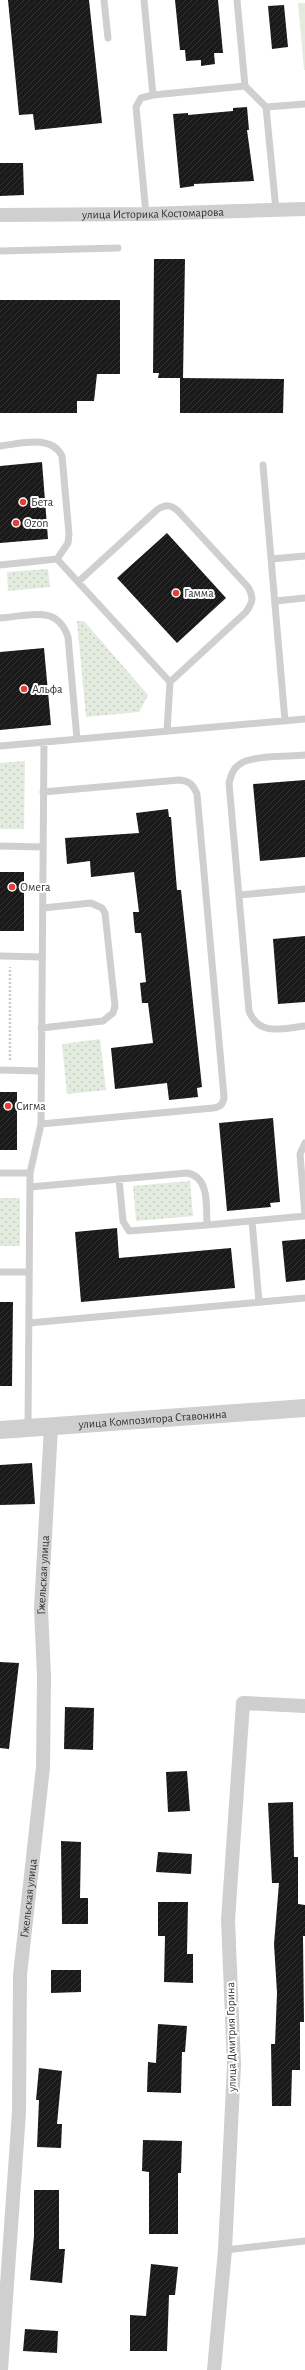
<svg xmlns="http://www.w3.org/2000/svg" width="305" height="2370" font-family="'Alegreya Sans',sans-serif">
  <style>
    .grass { fill: #e3ebde }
    .park { fill: url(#park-dots) }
    .building { fill: url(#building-hatch) }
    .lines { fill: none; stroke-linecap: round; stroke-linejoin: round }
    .path { stroke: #ccc; stroke-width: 2.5; stroke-dasharray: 2 2; stroke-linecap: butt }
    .service { stroke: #cfcfcf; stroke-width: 7 }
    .minor { stroke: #cfcfcf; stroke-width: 14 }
    .tertiary { stroke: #cfcfcf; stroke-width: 18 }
    .poi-dot { fill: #e43e39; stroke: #fff; stroke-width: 1.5 }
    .labels { text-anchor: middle; stroke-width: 4; stroke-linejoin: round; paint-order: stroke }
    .street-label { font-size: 12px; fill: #323232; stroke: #fff }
    .poi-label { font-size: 12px; fill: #323232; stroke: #fff; text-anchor: start }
  </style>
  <defs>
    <pattern id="park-dots" width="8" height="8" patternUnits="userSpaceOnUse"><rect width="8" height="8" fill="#e3ebde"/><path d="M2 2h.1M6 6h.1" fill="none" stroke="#c3cabf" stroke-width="1.8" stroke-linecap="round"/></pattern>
    <pattern id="building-hatch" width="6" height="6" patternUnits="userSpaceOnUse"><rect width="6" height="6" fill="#191919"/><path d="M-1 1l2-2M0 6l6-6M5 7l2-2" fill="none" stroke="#323232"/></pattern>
  </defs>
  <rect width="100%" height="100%" fill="#fff"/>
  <!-- grass -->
  <path class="grass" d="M298,3h7v67h-1z"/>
  <!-- park -->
  <path class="park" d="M48,569l2,18 -42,4 -1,-19z
    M77,621h7l64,74 -9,17 -53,5z
    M25,761l-1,68h-24v-66z
    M100,1039l6,51 -39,4 -5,-50z
    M190,1181l3,35 -57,5 -3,-35z
    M0,1198h20v48h-20z"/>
  <!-- building -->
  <path class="building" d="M8,0h81l13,123 -67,7 -2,-16 -14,1z
    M175,0h43l5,53h-9l1,11 -14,2v-6l-15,1 -1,-11h-5z
    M284,5l4,42 -16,2 -4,-43z
    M247,107l2,23h-2l7,51 -60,3v2l-14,2 -7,-74 15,-1v2l45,-4v-3z
    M0,163h23l1,32 -24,1z
    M154,259h31l-2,119h-25l1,-5h-6z
    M0,300h120v74h-23l-3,27h-17v12h-77z
    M180,378l104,1 -1,34h-103z
    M42,462l6,77 -48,4v-77z
    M167,533l59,65 -49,45 -60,-65z
    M44,648l7,77 -51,5v-78z
    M305,780v77l-45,4 -7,-77z
    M168,809l1,8h2l6,73h4l21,197 -5,1 1,9 -29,3 -2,-17 -52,6 -4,-41 42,-5 -5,-40h-6l-2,-20 6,-1 -5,-49h-6l-1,-10 -1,-11h6l-5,-40 -43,5 -1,-16 -23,3 -2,-26 74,-5 -3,-20z
    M0,872h24v59h-24z
    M305,936v66l-27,2 -5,-65z
    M0,1092h17v58h-17z
    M273,1118l7,84 -10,1 1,4 -44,4 -8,-88z
    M117,1228l2,30 112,-10 4,40 -154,14 -6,-70z
    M305,1239v41l-19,2 -4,-41z
    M0,1302h13l-1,84h-12z
    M32,1463l3,41 -35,1v-40z
    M0,1662l19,1 -10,86 -9,-1z
    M65,1707l29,1 -1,42 -29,-1z
    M187,1771l3,40 -22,1 -2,-40z
    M293,1802l1,55h4v47l7,1v31h-2l1,86h-4v48h-8l-1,36h-19l-1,-62h4l2,-51 -3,-49 5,-61h-7l-4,-80z
    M61,1841l20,1 -1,56h8v26h-26z
    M158,1852l34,2 -1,20 -35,-2z
    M158,1902h30l-1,52h6v29l-29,-1 1,-46h-7z
    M51,1970h30v22l-30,1z
    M158,2024l29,2 -2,26h-3l-1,41 -34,-1 1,-30 8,1z
    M39,2068l23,3 -5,53h5l-1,24 -24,-1 2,-47h-3z
    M143,2140l39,1 -1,32h-3v61h-29v-62l-7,-1z
    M34,2190h25v59h6l-3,34 -32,-3 4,-44z
    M151,2264l27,3 -3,28h-6l-2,56h-37v-36l16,1z
    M25,2329l33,2 -1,22 -34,-2z"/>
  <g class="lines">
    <!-- path -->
    <path class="path" d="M10,1060v-93"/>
    <!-- service -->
    <path class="service" d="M104,0l4,38
      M144,0l9,95 -12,3 -5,9 10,107
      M237,0l8,86 21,21 39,-3
      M153,95l92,-9
      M266,107l10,103
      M0,251l118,-3
      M0,446c20,-2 51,-12 62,10l7,78 -1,9 -11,16 -57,6
      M263,465l22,256
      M57,559l21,23
      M271,559l34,-3
      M275,601l30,-3
      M0,618c29,-2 57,-14 68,19l9,102
      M167,731l3,-49 76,-70c7,-10 8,-14 2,-25l-70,-76c-7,-6 -11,-7 -20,-2l-80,73 92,100
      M0,746l305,-27
      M305,755c-16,2 -53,0 -65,9 -7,4 -9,12 -11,19l20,228c10,26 34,17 56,15
      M0,846l43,1
      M239,895l66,-6
      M0,956l42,1
      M41,1028l62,-7 10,-8 2,-7 -10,-93 -3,-5 -11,-5 -48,5
      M0,1070l41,1
      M41,1124l172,-16c7,-1 10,-3 11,-11l-27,-303c-4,-10 -8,-13 -18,-14l-136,12
      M305,1143l-5,11 5,61
      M0,1173h30
      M119,1179l4,42 6,10 78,-6
      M30,1187l157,-14c23,4 19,33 20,52l98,-9
      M252,1221l7,81
      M0,1272h29
      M29,1323l276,-25
      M28,1427l2,-254 11,-49 3,-382
      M225,2250l80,-9"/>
    <!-- minor -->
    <g class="minor">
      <path id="s1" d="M0,215l146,-1 159,-5"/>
      <path id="s2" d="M1,2370l18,-258 1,-137 23,-208 1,-90 -3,-69 10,-181"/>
      <path d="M214,2370l11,-120 9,-185 -6,-145 15,-217 62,3"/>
    </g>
    <!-- tertiary -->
    <path class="tertiary" id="s3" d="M0,1430l305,-22"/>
  </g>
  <!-- markers -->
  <g class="poi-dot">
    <circle cx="23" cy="502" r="4"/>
    <circle cx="16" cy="523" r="4"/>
    <circle cx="176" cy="593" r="4"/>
    <circle cx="24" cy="689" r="4"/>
    <circle cx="12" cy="887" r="4"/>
    <circle cx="8" cy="1106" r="4"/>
  </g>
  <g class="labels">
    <!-- street labels -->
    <g class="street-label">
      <text dy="4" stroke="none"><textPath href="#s1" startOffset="153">улица Историка Костомарова</textPath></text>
      <text dy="4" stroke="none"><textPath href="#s3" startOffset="153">улица Композитора Ставонина</textPath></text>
      <text dy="4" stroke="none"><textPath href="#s2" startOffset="797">Гжельская улица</textPath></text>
      <text dy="4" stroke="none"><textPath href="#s2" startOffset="473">Гжельская улица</textPath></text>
      <text transform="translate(231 2037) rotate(-91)" y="4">улица Дмитрия Горина</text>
    </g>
    <!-- poi labels -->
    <g class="poi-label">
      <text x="31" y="506">Бета</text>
      <text x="24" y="527">Ozon</text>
      <text x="184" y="597">Гамма</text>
      <text x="32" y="693">Альфа</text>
      <text x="20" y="891">Омега</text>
      <text x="16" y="1110">Сигма</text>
    </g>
  </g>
</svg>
